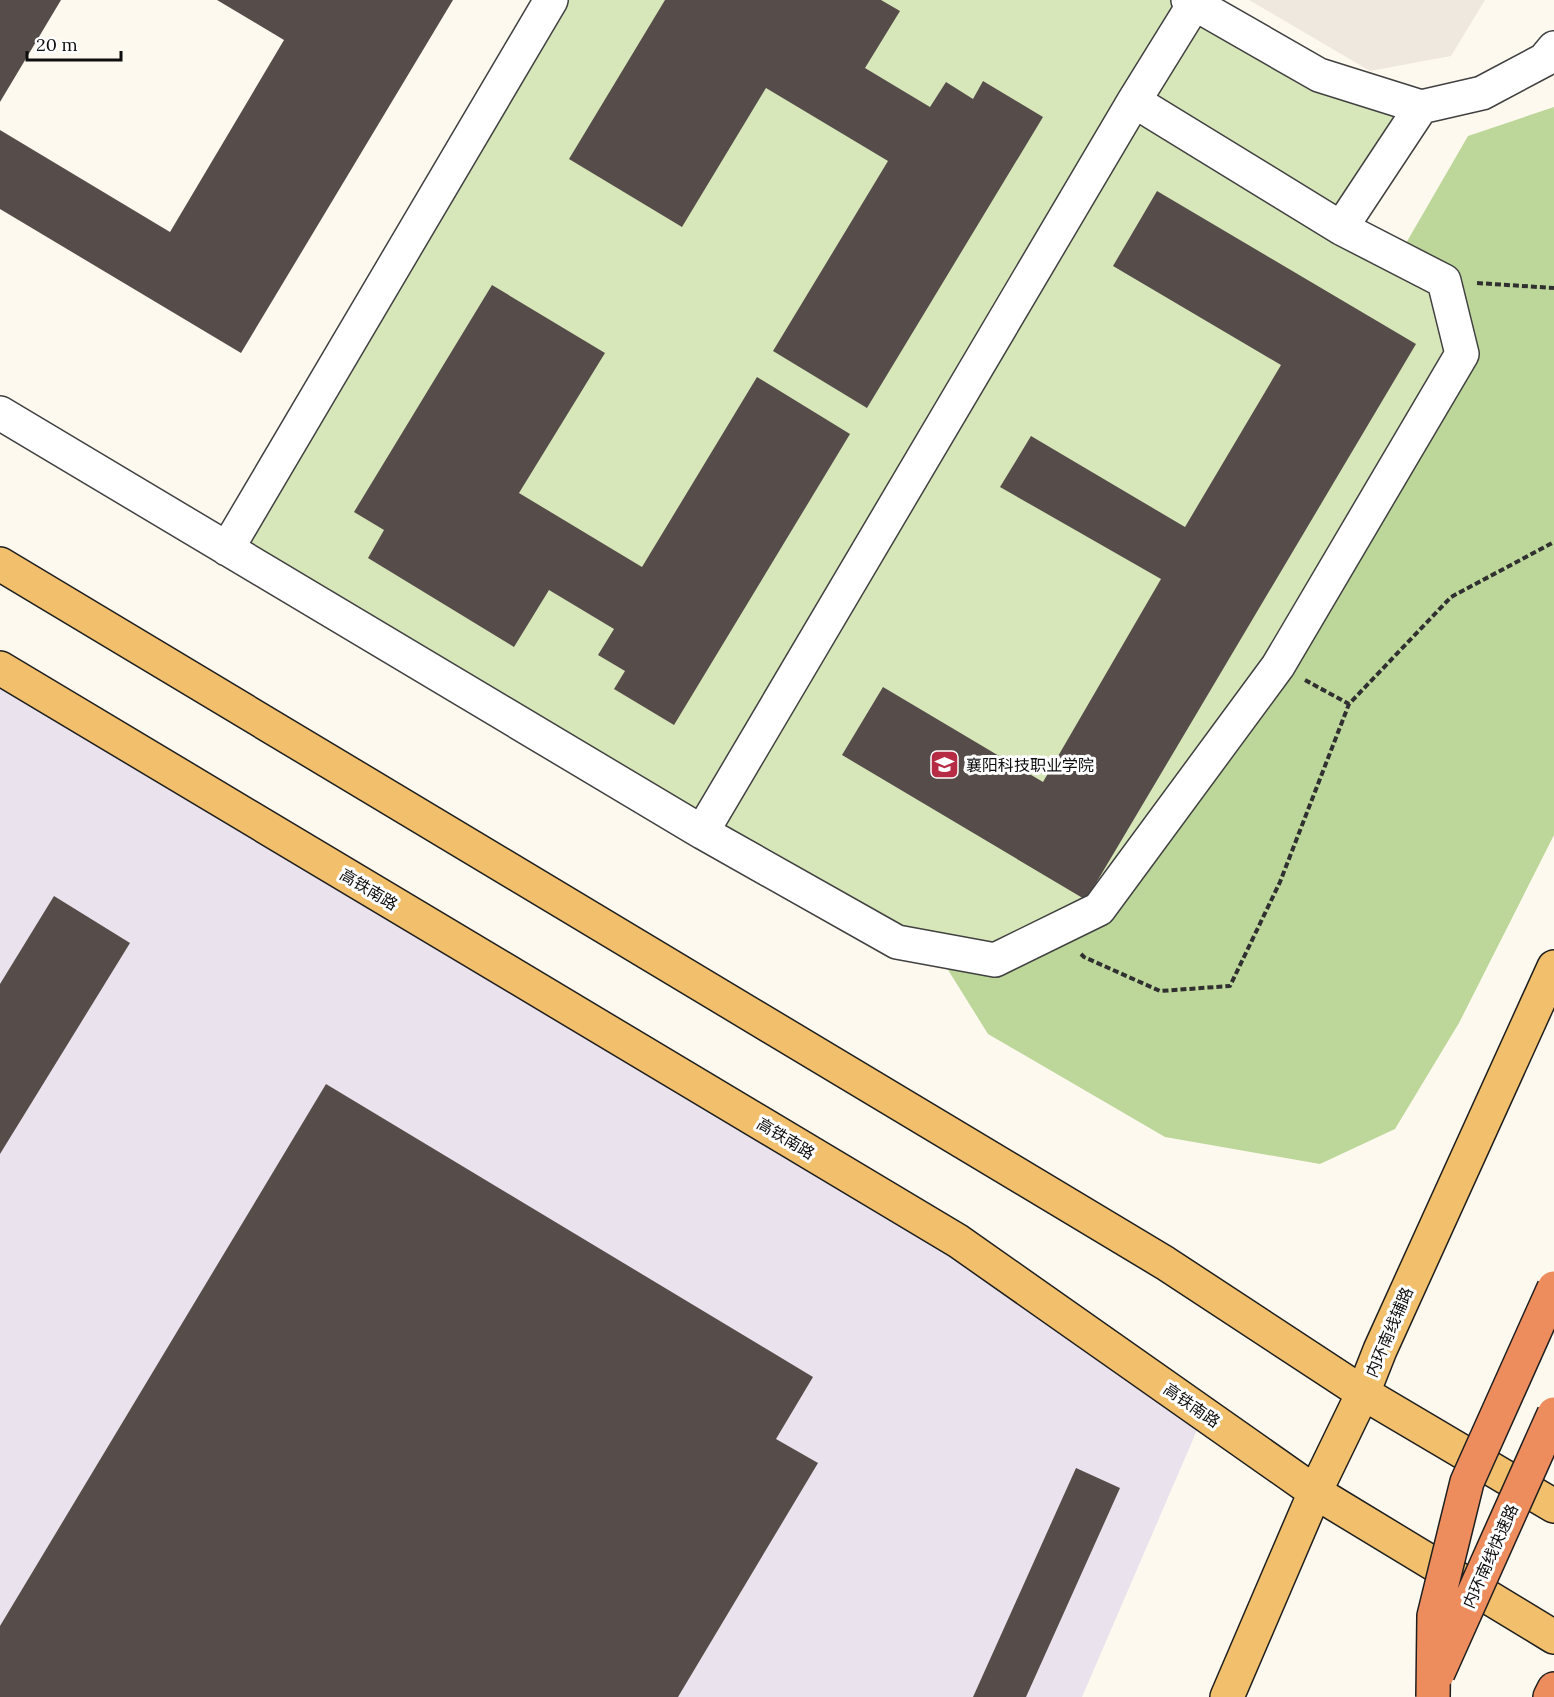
<svg xmlns="http://www.w3.org/2000/svg" width="1554" height="1697" font-family="Lora,'Noto Sans SC',serif">
  <style>
    .industrial { fill: #eae2ec }
    .green { fill: #d7e7ba }
    .forest { fill: #bdd79a }
    .plaza { fill: #eee8de }
    .building { fill: #564d4b }
    .lines { fill: none; stroke-linecap: round; stroke-linejoin: round }
    .minor-casing { stroke: #414141; stroke-width: 36 }
    .major-casing { stroke: #1f1f1f; stroke-width: 36 }
    .highway-casing { stroke: #1f1f1f; stroke-width: 36 }
    .path { stroke: #303030; stroke-width: 4; stroke-dasharray: 6 3; stroke-linecap: butt }
    .minor { stroke: #fff; stroke-width: 33 }
    .major { stroke: #f2c06c; stroke-width: 33 }
    .highway { stroke: #ed8d5e; stroke-width: 33 }
    .highway-bridge-casing { stroke: #1f1f1f; stroke-width: 36; stroke-linecap: butt }
    .highway-bridge { stroke: #ed8d5e; stroke-width: 33 }
    .labels { text-anchor: middle; stroke-width: 6; stroke-linejoin: round; paint-order: stroke }
    .poi-label { font-size: 16px; fill: #0e0e0e; stroke: #fff; text-anchor: start }
    .street-label { font-size: 16px; fill: #0e0e0e; stroke: #fff }
  </style>
  <rect width="100%" height="100%" fill="#fef9ef"/>
  <!-- industrial -->
  <path class="industrial" d="M0,668l958,573 246,173 -122,283h-1082z"/>
  <!-- green -->
  <path class="green" d="M551,0h637l233,107 -80,120 103,54 18,73 -184,312 -179,243 -104,51 -98,-18 -670,-393z"/>
  <!-- forest -->
  <path class="forest" d="M1554,107v728l-95,188 -64,106 -75,35 -155,-27 -177,-103 -53,-85 60,11 104,-51 179,-243 184,-312 -18,-73 -46,-24 70,-121z"/>
  <!-- plaza -->
  <path class="plaza" d="M1249,0h236l-34,56 -81,15z"/>
  <!-- building -->
  <path class="building" d="M0,0h61l-61,102z
    M217,0h236l-212,353 -241,-144v-79l170,102 114,-192z
    M665,0h216l19,11 -35,57 65,39 16,-25 27,17 10,-18 60,36 -176,291 -94,-57 115,-190 -122,-73 -84,139 -113,-68z
    M1157,191l259,153 -330,556 -244,-145 41,-68 160,95 118,-203 -161,-92 31,-51 154,91 96,-162 -168,-99z
    M492,285l113,68 -86,140 123,74 115,-190 93,57 -176,291 -60,-36 11,-18 -27,-16 16,-26 -65,-39 -35,57 -146,-89 16,-28 -30,-18z
    M54,896l76,47 -130,211v-170z
    M326,1084l487,293 -37,62 42,24 -140,234h-678v-71z
    M1076,1468l44,20 -94,209h-53z"/>
  <g class="lines">
    <defs>
      <path id="minor" d="M1188,0l131,75 102,32 61,-14 62,-33 10,-12
        M1341,228l80,-121
        M0,413l702,419 432,-731 60,-97
        M227,549l324,-549
        M702,832l195,110 98,18 104,-51 179,-243 184,-312 -18,-73 -103,-53 -207,-127"/>
      <path id="major" d="M0,564l1165,699 198,130 191,113
        M0,668l958,573 357,251 239,145
        M1227,1697l88,-205 48,-99 17,-43 174,-383"/>
      <path id="highway" d="M1550,1697l4,-8"/>
    </defs>
    <!-- minor casing -->
    <use href="#minor" class="minor-casing"/>
    <!-- major casing -->
    <use href="#major" class="major-casing"/>
    <!-- highway casing -->
    <use href="#highway" class="highway-casing"/>
    <!-- path -->
    <path class="path" d="M1477,283l77,5
      M1305,680l44,24
      M1081,954l3,3 76,34 70,-5 50,-104 69,-178 102,-107 103,-55"/>
    <!-- minor -->
    <use href="#minor" class="minor"/>
    <!-- major -->
    <use href="#major" class="major"/>
    <!-- highway -->
    <use href="#highway" class="highway"/>
    <defs>
      <path id="highway-bridge" d="M1438,1673l116,-259
        M1433,1697l1,-81 33,-134 87,-194"/>
    </defs>
    <!-- highway-bridge casing -->
    <use href="#highway-bridge" class="highway-bridge-casing"/>
    <!-- highway-bridge -->
    <use href="#highway-bridge" class="highway-bridge"/>
  </g>
  <!-- icons -->
  <defs>
    <symbol id="university-square" viewBox="-11 -11 22 22"><rect x="-9" y="-9" width="18" height="18" rx="4" fill="#b72c45" stroke="#fff"/><path d="M0-5L7-2L0 1L-7-2ZM-4 1L0 2.5L4 1V4Q0 6-4 4Z" fill="#fff"/></symbol>
  </defs>
  <g fill-rule="evenodd">
    <use href="#university-square" x="928" y="748" width="33" height="33"/>
  </g>
  <g class="labels">
    <!-- poi labels -->
    <g class="poi-label">
      <text x="966" y="771">襄阳科技职业学院</text>
    </g>
    <!-- street labels -->
    <g class="street-label">
      <text transform="translate(369 889) rotate(31)" y="6">高铁南路</text>
      <text transform="translate(786 1138) rotate(31)" y="6">高铁南路</text>
      <text transform="translate(1389 1332) rotate(-67)" y="6">内环南线辅路</text>
      <text transform="translate(1192 1405) rotate(35)" y="6">高铁南路</text>
      <text transform="translate(1490 1556) rotate(-66)" y="6">内环南线快速路</text>
    </g>
  </g>
  <!-- scale -->
  <path d="M27 51v9h94v-9" fill="none" stroke="#0e0e0e" stroke-width="3"/>
  <text x="36" y="51" font-size="18" fill="#0e0e0e" stroke="#ffffff" stroke-width="4.5" paint-order="stroke">20 m</text>
</svg>
